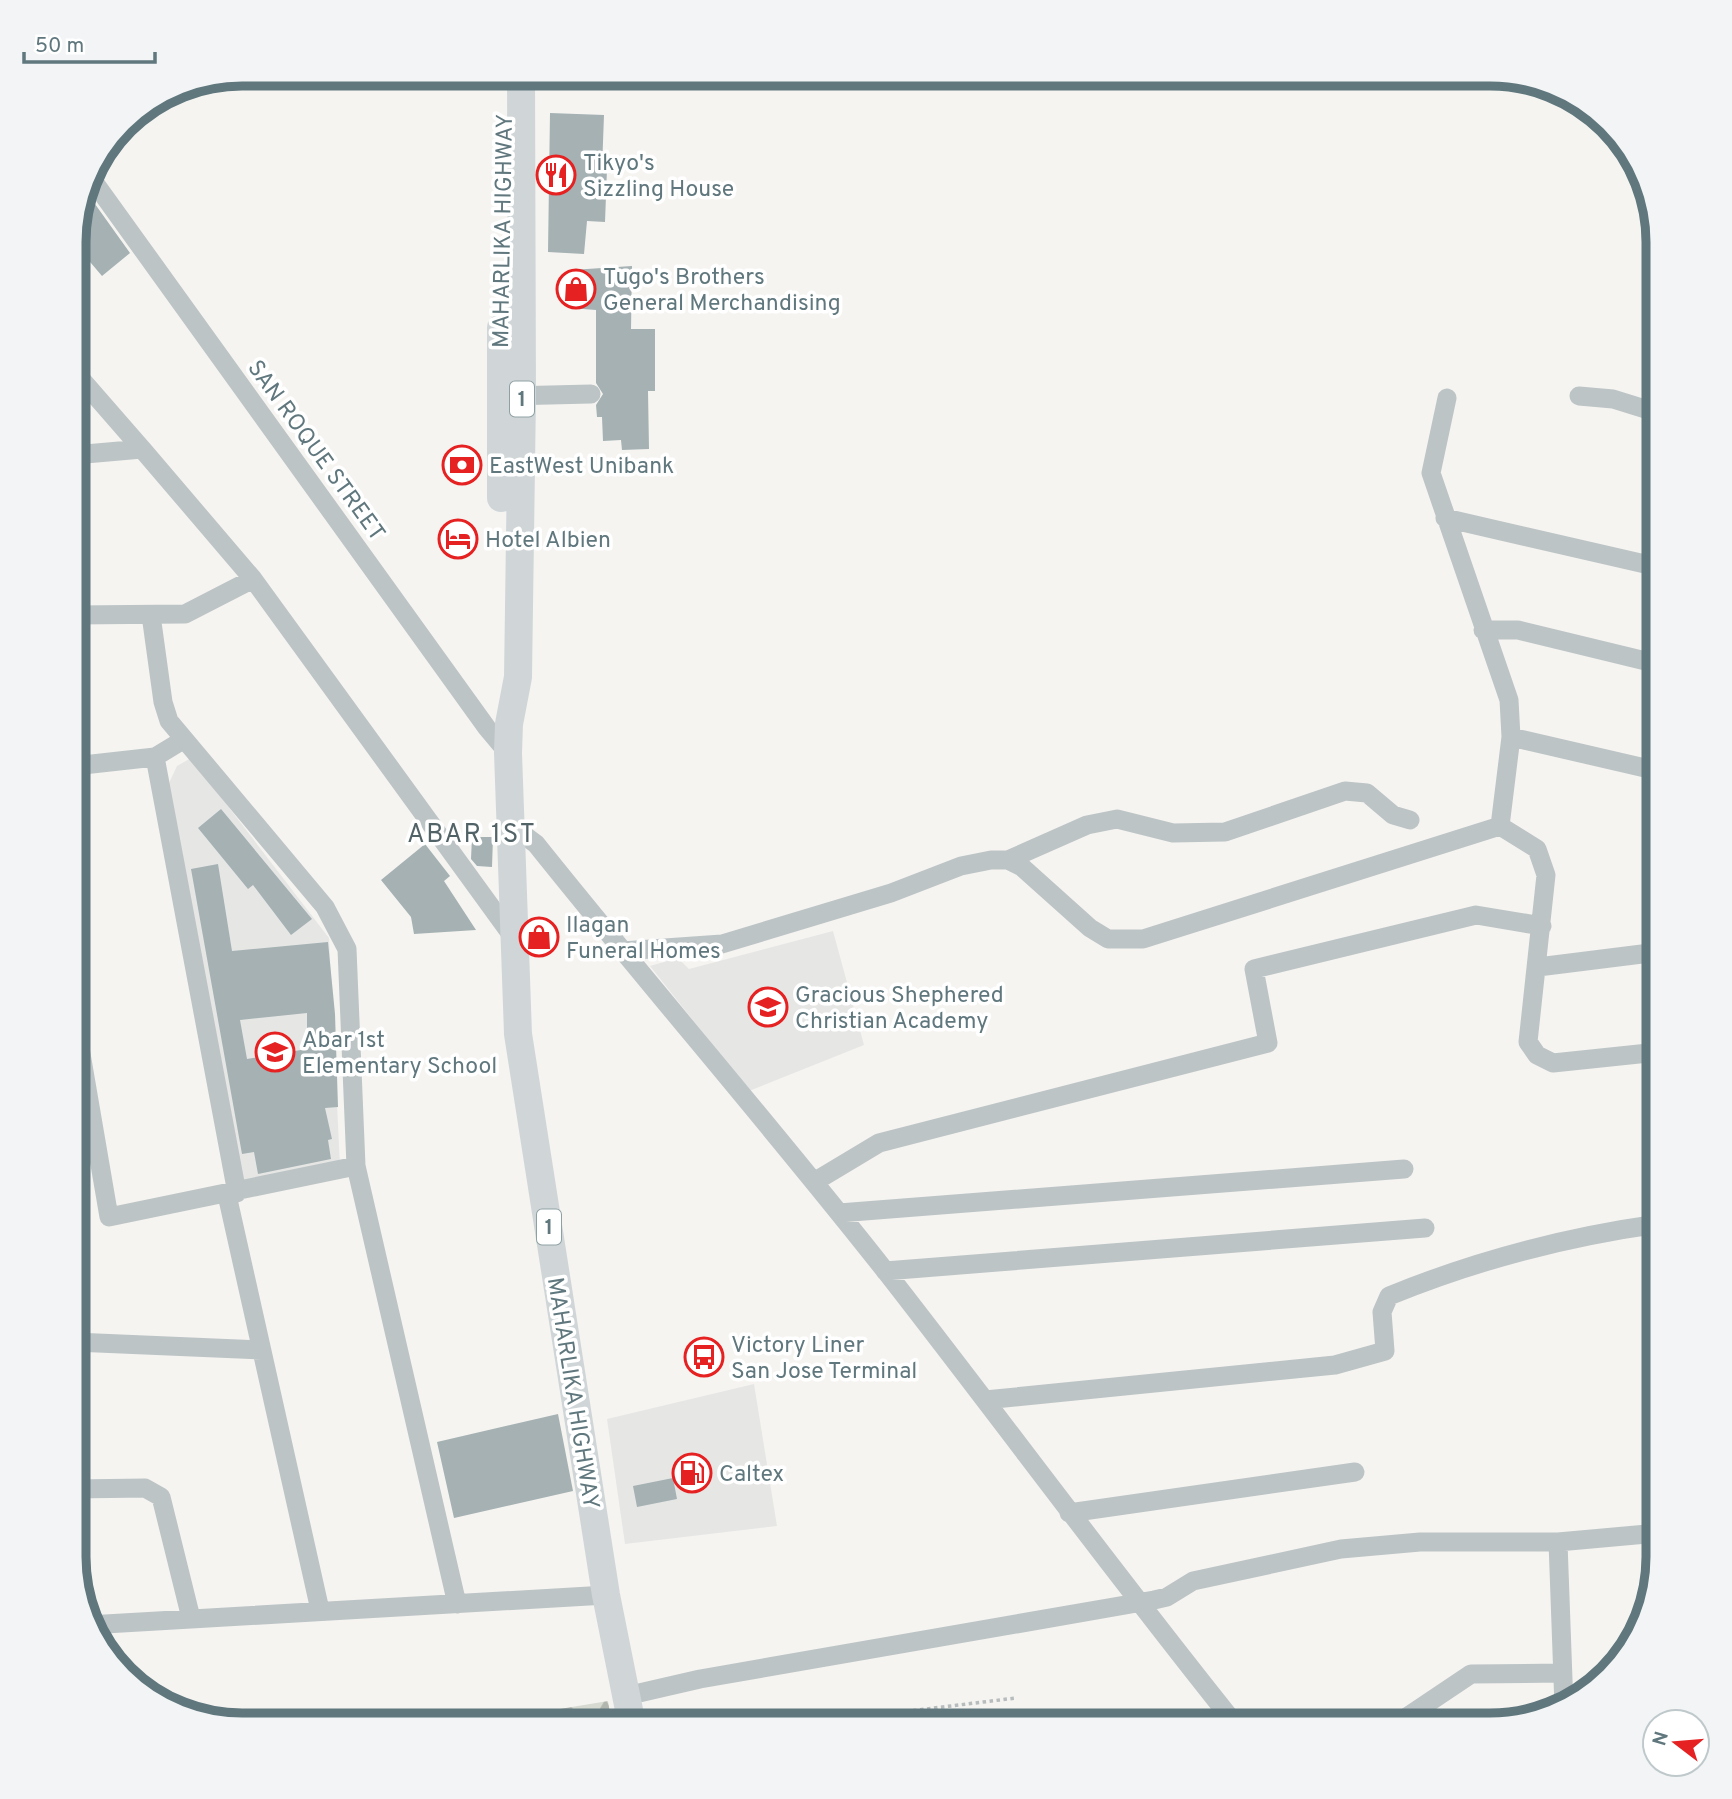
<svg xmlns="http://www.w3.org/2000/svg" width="1732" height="1799" font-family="Overpass,sans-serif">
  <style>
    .built { fill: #e6e6e5 }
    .forest { fill: url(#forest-firs) }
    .building { fill: #a5b1b3; fill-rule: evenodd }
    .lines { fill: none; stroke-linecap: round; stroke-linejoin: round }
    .path { stroke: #b7bcbd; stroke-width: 3.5; stroke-dasharray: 3.5 3.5; stroke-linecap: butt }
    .minor { stroke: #bdc4c6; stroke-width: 19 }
    .highway { stroke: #d0d6d8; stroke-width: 28 }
    .labels { text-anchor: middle; stroke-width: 7; stroke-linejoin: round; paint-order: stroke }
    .shield { fill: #fff; stroke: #8fa0a4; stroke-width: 2 }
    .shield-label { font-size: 21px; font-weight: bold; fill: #5f777d }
    .poi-label { font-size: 23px; fill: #5f777d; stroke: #fff; text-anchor: start }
    .street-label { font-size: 23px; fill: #5f777d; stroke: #fff }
    .quarter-label { font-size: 26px; letter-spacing: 2px; fill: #526368; stroke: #fff }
    .rim { fill: none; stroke: #5f777d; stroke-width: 9 }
  </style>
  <defs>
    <pattern id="forest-firs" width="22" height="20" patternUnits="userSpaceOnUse" patternTransform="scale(1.75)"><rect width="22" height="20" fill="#d6dad0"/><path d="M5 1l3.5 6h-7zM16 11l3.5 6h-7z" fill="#b1b6ae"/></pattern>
  </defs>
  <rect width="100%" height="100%" fill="#f5f4f1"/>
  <!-- built -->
  <path class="built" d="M191,758l138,180 11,228 -101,20 -70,-403 8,-17z
    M833,931l31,114 -115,46 -99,-125 28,-8 11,11z
    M754,1384l23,142 -152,18 -18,-125z"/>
  <!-- forest -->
  <path class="forest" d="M608,1701l4,24h-374l231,-16 61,5z"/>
  <!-- building -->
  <path class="building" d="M550,113l54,2 -2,54h5l-2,53 -18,-1 -3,33 -36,-2z
    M85,190l45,63 -28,23 -28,-33v-13z
    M632,266l-1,63h24v62h-7l1,58 -27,1 -1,-10 -18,1 -1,-24h-5l-1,-12 7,-11 -7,-11v-73l-25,-2 1,-38z
    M221,809l91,110 -21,16 -38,-50 -5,4 -50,-61z
    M472,837h21l-1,30 -15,-1 -6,-7z
    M425,844l25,32 -6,5 32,49 -62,4 -3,-17 -30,-37z
    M218,864l14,87 96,-9 7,72 3,93 -13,1 7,31 -4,1 3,19 -73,15 -4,-22 -12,2 -51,-285zM307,1013v36l-60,10 -7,-39z
    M558,1414l15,77 -119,27 -17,-76z
    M673,1478l4,21 -40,8 -4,-21z"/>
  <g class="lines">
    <!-- path -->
    <path class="path" d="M795,1725l221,-27"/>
    <!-- minor -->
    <path class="minor" d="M89,175l398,553 21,25
      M74,371l68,78
      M509,396l82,-2
      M1579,396l34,3 45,14
      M1447,398l-16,75 78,227 2,37 -11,89
      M74,455l68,-6 111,130 260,358
      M1445,518l213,49
      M74,615l111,-1 68,-35
      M151,615l12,87 6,19 156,186 22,42 9,217 101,438
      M1483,630h35l140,34
      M1511,737l147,34
      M155,757l82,436
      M74,766l81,-9 28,-17
      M509,824l27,20c115,144 237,284 351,429 117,150 230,304 349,452
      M1500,826l37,23 9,26 -18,167 9,13 16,8 105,-11
      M1008,860l79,-35 30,-6 56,14 52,-1 120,-41 22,2 26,22 17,5
      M622,951l100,-7 169,-51 70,-27 30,-6h17l14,7 68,61 18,11h35l357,-113
      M1538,967l120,-15
      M74,1013l35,204 247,-51
      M814,1182l65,-39 389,-100 -14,-74 222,-54 66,11
      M227,1195l93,415
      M839,1213l565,-44
      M885,1271l540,-43
      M74,1342l188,8
      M985,1400l350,-35 50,-14 -3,-39 7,-16c88,-36 176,-59 269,-72
      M74,1489l71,-1 16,9 30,121
      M1069,1513l286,-41
      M1558,1542l6,165
      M88,1625l518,-30
      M626,1696l74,-17 454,-79 13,-3 26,-16 148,-32 79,-7h138l100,-9
      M1395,1725l76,-51 90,-1"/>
    <!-- highway -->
    <path class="highway" d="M521,74l1,322 -4,281 -9,47 -1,29 10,281 88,561 26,130
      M501,328v170"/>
  </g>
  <!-- icons -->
  <defs>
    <symbol id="restaurant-ring" viewBox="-11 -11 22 22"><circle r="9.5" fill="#fff" stroke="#e62121" stroke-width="1.5"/><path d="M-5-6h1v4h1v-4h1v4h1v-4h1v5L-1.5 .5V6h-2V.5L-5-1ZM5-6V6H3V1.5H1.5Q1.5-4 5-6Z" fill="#e62121"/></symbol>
    <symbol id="shop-ring" viewBox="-11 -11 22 22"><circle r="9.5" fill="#fff" stroke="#e62121" stroke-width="1.5"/><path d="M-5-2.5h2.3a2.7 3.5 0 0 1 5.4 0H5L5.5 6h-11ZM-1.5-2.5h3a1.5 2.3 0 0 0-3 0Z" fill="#e62121"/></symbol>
    <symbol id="bank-ring" viewBox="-11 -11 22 22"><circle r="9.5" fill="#fff" stroke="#e62121" stroke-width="1.5"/><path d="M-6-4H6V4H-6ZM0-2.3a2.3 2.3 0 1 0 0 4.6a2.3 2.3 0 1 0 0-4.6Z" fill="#e62121"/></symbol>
    <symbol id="hotel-ring" viewBox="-11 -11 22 22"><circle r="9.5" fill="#fff" stroke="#e62121" stroke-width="1.5"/><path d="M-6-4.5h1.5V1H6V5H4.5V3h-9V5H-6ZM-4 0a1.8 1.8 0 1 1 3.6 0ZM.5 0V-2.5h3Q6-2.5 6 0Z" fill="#e62121"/></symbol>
    <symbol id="school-ring" viewBox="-11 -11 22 22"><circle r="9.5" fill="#fff" stroke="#e62121" stroke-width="1.5"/><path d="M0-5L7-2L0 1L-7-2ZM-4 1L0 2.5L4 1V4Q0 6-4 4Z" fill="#e62121"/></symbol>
    <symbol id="bus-ring" viewBox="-11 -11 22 22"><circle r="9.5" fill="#fff" stroke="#e62121" stroke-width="1.5"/><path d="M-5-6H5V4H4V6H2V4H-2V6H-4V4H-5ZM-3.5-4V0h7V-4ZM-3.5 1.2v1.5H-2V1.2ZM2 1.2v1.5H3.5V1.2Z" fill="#e62121"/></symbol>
    <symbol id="fuel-ring" viewBox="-11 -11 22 22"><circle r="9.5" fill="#fff" stroke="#e62121" stroke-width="1.5"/><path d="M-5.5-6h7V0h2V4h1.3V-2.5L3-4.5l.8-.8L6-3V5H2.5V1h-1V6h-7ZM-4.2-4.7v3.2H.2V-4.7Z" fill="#e62121"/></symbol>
  </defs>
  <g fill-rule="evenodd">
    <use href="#restaurant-ring" x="534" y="153" width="44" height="44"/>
    <use href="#shop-ring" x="554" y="267" width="44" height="44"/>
    <use href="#bank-ring" x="440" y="443" width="44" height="44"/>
    <use href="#hotel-ring" x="436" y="517" width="44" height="44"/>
    <use href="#shop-ring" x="517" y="915" width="44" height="44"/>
    <use href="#school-ring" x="746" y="985" width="44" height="44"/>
    <use href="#school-ring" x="253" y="1030" width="44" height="44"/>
    <use href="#bus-ring" x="682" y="1335" width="44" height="44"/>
    <use href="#fuel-ring" x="670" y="1451" width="44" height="44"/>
  </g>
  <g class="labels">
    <!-- shield labels -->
    <g class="shield">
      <rect x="510" y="381.5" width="24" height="35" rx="5"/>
      <rect x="537" y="1209.5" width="24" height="35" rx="5"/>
    </g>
    <g class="shield-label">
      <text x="522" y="406">1</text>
      <text x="549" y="1234">1</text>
    </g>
    <!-- poi labels -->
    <g class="poi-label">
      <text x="583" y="170">Tikyo's<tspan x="583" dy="26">Sizzling House</tspan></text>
      <text x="603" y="284">Tugo's Brothers<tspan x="603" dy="26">General Merchandising</tspan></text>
      <text x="489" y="473">EastWest Unibank</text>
      <text x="485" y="547">Hotel Albien</text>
      <text x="566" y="932">Ilagan<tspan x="566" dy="26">Funeral Homes</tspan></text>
      <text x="795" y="1002">Gracious Shephered<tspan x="795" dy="26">Christian Academy</tspan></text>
      <text x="302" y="1047">Abar 1st<tspan x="302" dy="26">Elementary School</tspan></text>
      <text x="731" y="1352">Victory Liner<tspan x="731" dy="26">San Jose Terminal</tspan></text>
      <text x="719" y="1481">Caltex</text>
    </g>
    <!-- street labels -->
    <g class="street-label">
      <text transform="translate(502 231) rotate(-89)" y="8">MAHARLIKA HIGHWAY</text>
      <text transform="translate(317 450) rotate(54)" y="8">SAN ROQUE STREET</text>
      <text transform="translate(574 1393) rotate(81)" y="8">MAHARLIKA HIGHWAY</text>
    </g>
    <!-- quarter labels -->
    <g class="quarter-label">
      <text x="472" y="842">ABAR 1ST</text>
    </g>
  </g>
  <!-- crop -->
  <path d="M0 0H1732V1799H0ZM242 86H1490A156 156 0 0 1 1646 242V1557A156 156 0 0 1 1490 1713H242A156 156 0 0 1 86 1557V242A156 156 0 0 1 242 86Z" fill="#f2f4f5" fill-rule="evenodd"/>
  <path class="rim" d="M242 86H1490A156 156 0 0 1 1646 242V1557A156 156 0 0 1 1490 1713H242A156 156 0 0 1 86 1557V242A156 156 0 0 1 242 86Z"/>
  <!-- north arrow -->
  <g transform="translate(1676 1743) rotate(286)"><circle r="33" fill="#ffffff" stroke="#bfc9cb" stroke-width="2"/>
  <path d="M0-5L12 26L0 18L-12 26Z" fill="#e62121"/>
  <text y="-10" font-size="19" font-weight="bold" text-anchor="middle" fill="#5f777d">N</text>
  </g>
  <!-- scale -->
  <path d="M24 52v10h131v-10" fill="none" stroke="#5f777d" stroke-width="3.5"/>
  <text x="35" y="52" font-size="21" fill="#5f777d" stroke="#ffffff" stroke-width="5" paint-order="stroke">50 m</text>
</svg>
